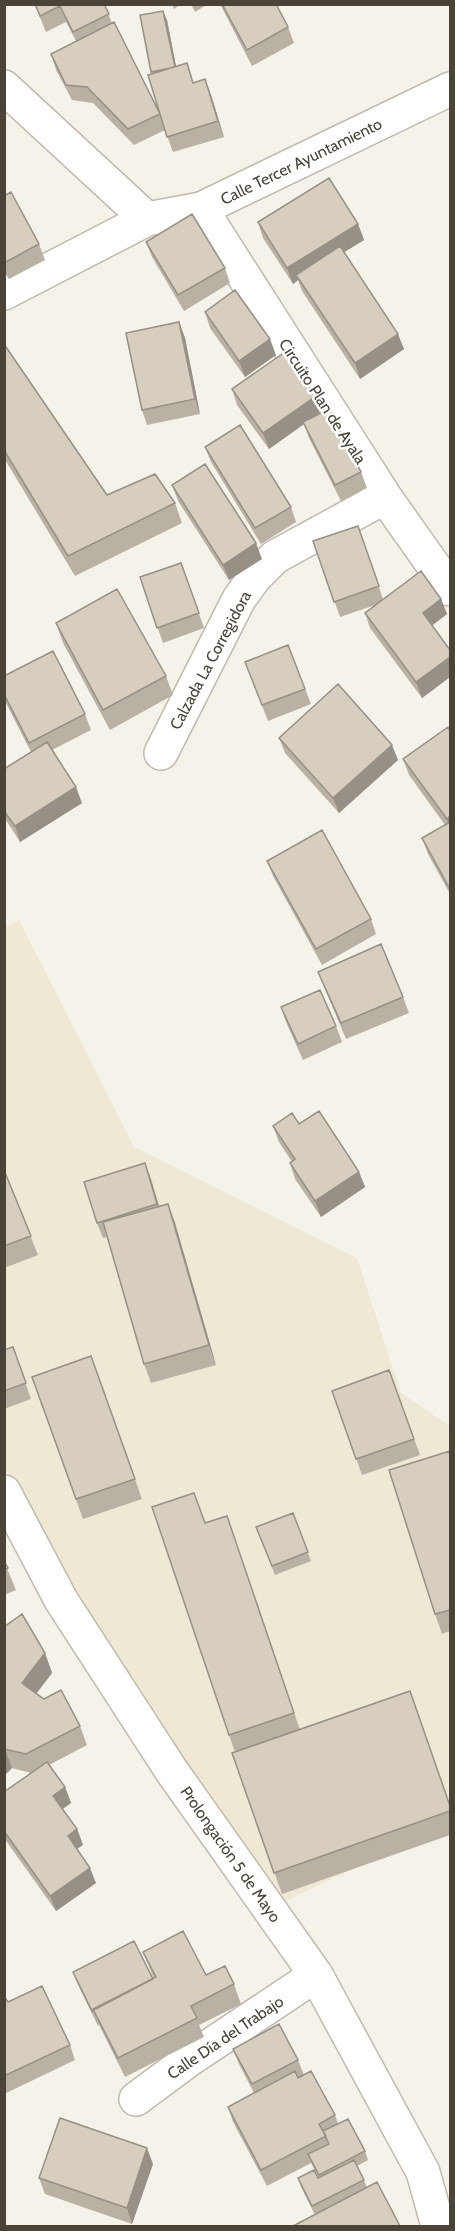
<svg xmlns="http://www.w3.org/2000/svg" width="455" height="2231" font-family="Cabin,sans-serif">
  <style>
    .education { fill: #eee8d4 }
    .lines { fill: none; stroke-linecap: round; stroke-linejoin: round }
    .street-casing { stroke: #c1baac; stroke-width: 36 }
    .street { stroke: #fff; stroke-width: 33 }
    .wall { fill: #b9b1a4 }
    .shaded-wall { fill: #969086 }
    .building { fill: #d7cebf; stroke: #969086; stroke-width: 1.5 }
    .labels { text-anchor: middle; stroke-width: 5; stroke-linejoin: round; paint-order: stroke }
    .street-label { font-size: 16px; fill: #494338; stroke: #fff }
  </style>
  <rect width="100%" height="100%" fill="#f5f2ea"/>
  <!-- education -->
  <path class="education" d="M19,920l115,227 223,111 44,135 49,33v383l-11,18 -161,78 -221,-335 -52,-103 -1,-539z"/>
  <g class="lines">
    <defs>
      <path id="street" d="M4,87l143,132
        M201,209l184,288 65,92
        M4,293l143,-74 54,-10 249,-120
        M161,753l78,-154 16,-22 20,-20 110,-60
        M4,1492l57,108 110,170 145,205 107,197 15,54
        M136,2099l54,-40 126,-84"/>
    </defs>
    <!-- street casing -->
    <use href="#street" class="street-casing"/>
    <!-- street -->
    <use href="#street" class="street"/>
  </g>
  <!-- wall -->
  <path class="wall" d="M104,4l8,19 48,91 4,13 -12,-53 -12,-59 27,5 9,46 18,17 17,12 13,42 -51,15 -8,-22 -31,15 -41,-42 -21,-3 -16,-30 -5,-16 25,-13 -10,-19 -20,10 -11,-27z
    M172,4h9l-7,5z
    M191,4h17l-13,8z
    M220,4h56l12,23 6,16 -42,23z
    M4,196l35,48 6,16 -36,19 -5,-7z
    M258,222l100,2 6,16 -20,12 60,97 -44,30 -58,-88 -4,-11 -5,4 -30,-46z
    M146,242l79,26 5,15 -46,28 -32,-54z
    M205,312l71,43 -31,22 -35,-49z
    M179,322l6,16 15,76 -53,11 -5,-15z
    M4,344l103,151 68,8 7,20 -107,53 -71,-118z
    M232,389l84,7 6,15 -7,5 46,56 6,16 -26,13 -32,-63 -5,-14 -35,25 -32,-44z
    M205,447l86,60 5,15 -35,22 -50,-82z
    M172,485l90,74 -33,21 -51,-79z
    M358,526l25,73h58l6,15 -15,12 18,24v27l-28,21 -52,-70 -5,-15 10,-8 -35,12 -27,-76z
    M181,563l23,65 -41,15 -23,-66z
    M56,623l110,53 7,19 -63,35 -47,-87z
    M288,645l23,59 -43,17 -23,-59z
    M4,676l81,38 6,16 -39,20 30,53 -62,39 -16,-25v-48l27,-17 -27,-53z
    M450,731v163l-22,-40 -6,-16 23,-13 -36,-50 -6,-16z
    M279,738l119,22 -59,53 -54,-60z
    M267,861l104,58 5,15 -54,31 -49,-89z
    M318,972l85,25 6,16 -63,26 -22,-52z
    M281,1007l55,19 6,16 -39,18 -17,-38z
    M299,1124l60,48 6,15 -44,30 -26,-38 -5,-16 2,-1 -13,-20 -6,-16z
    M145,1163l14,43 9,-2 7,19 41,142 -65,18 -7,-19 -37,-127 -4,1 -6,-15z
    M4,1170l34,85 -34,13z
    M13,1347l18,52 -27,10v-59z
    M91,1356l51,143 -59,20 -51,-142z
    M389,1370l31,85 -58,20 -30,-84z
    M450,1451v180l-8,3 -7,-20z
    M293,1513l18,48 -36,14 -19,-48z
    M205,1523l29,13 66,194 150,75v30l-168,59 -50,-141 3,-1 -6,-17z
    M4,1561l12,29 -12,5z
    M4,1627l41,26 7,20 -16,21 44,32 7,19 -38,20 16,22 6,16 -8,6 14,20 6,16 -6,4 19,34 -40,28 -52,-73v-46l27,-19 -19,-5 -8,8z
    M143,1952l63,23 28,9 7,20 -42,21 5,12 -79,40 -26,-52 -1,1 -19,-39 -6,-15 80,7h1z
    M4,1996l4,6 62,43 5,15 -71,34z
    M233,2049l65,11 6,15 31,40 3,9 27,27 3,9 -11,6 7,14 3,8 -52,27 -14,-28 -3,-9h21l-8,-15 -44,23 -34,-64 -5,-15 26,-14 -15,-29z
    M153,2164l-21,60 -87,-30 -6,-16z"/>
  <!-- shaded-wall -->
  <path class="shaded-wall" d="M163,11l4,9 11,57 -3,-9z
    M205,79l6,16 13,42 -6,-16z
    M358,224l6,16 -65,40 -3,-5 2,5 -5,4 -6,-16z
    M179,322l6,16 15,76 -5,-15z
    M398,334l6,15 -44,30 -5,-16z
    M270,339l6,16 -31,22 -6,-16z
    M316,396l6,15 -53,38 -6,-16z
    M256,543l6,16 -33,21 -6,-15z
    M441,599l6,15 -19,14 -5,-15z
    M450,657v20l-28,21 -6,-16z
    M392,745l6,15 -59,53 -6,-15z
    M76,787l6,16 -62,39 -5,-16z
    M450,816v14l-3,-11z
    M145,1163l6,16 12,41 -6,-16z
    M359,1172l6,15 -44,30 -6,-16z
    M168,1204l7,19 41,142 -7,-20z
    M45,1653l7,20 -23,30 -7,-20z
    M5,1749l7,19 -8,8z
    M65,1787l6,16 -12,8 -6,-15z
    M77,1829l6,16 -10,6 -5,-15z
    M90,1868l6,15 -40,28 -6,-15z
    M147,2148l6,16 -21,60 -5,-16z"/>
  <!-- building -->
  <path class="building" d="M35,4h69l5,10 -36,18 -13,-26 -20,10z
    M222,4h54l12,23 -41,23z
    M163,11l12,56 -24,5 -11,-57z
    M114,22l46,92 -32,15 -41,-42 -21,-2 -15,-31z
    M187,63l6,20 12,-4 13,42 -51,16 -19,-62z
    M329,178l29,46 -71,44 -29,-46z
    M11,192l28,52 -35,19v-67z
    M192,214l33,54 -47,27 -32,-53z
    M340,246l58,88 -43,29 -59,-88z
    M235,290l35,49 -31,22 -34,-49z
    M179,322l16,77 -53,11 -16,-77z
    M4,344l103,151 48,-21 20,29 -107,53 -64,-106z
    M285,352l31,44 -53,37 -31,-44z
    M329,409l32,63 -26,13 -32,-63z
    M240,425l51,82 -36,21 -50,-81z
    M205,464l51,79 -33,22 -51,-80z
    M358,526l21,60 -45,16 -21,-61z
    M181,563l18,50 -42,15 -17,-51z
    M421,571l20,28 -18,14 27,37v7l-34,25 -51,-69z
    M117,589l49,87 -63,34 -47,-87z
    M288,645l17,44 -43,16 -17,-43z
    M53,651l32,63 -56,29 -25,-49v-18z
    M338,684l54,61 -59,53 -54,-60z
    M448,727l2,4v85l-3,3 -44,-60z
    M47,742l29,45 -61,39 -11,-15v-42z
    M450,822v67l-28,-51z
    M322,830l49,89 -55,30 -49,-88z
    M381,944l22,53 -62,26 -23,-51z
    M320,990l16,36 -38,18 -17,-37z
    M319,1111l40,61 -44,29 -25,-38 5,-4 -22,-33 19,-13 7,11z
    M145,1163l12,41 -60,19 -13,-41z
    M4,1170l27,66 -27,10z
    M168,1204l41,141 -65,19 -41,-142z
    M13,1347l13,36 -22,8v-41z
    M91,1356l44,123 -59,20 -44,-122z
    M389,1370l25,69 -58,20 -24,-68z
    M450,1451v159l-15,4 -46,-144z
    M194,1493l11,30 22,-7 67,197 -65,22 -77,-228z
    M293,1513l15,39 -36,14 -16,-39z
    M4,1561l4,7 -4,2z
    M22,1614l23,39 -23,30 22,16 17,-9 19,36 -54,28 -22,-5v-122z
    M410,1691l40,115v5l-176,62 -42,-120z
    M47,1762l18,25 -12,9 24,33 -9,7 22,32 -40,28 -46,-65v-39z
    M183,1931l23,44 19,-9 9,18 -43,22 6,12 -79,40 -25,-49 63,-32 -13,-25z
    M134,1941l19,38 -61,32 -19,-39z
    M42,1986l28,59 -66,31v-80l4,6z
    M279,2024l19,36 -46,24 -19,-35z
    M295,2071l3,7 13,-7 24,44 -16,9 7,12 -65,34 -33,-63z
    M60,2118l87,30 -20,60 -88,-30z
    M348,2119l17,32 -46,24 -11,-21 21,-10 -6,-13z
    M354,2160l10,20 -52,26 -14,-28 16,-8 4,8z
    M377,2182l23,44h-107z"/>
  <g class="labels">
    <!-- street labels -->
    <g class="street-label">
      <text transform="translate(301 161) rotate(-26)" y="6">Calle Tercer Ayuntamiento</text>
      <text transform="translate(323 401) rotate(57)" y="6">Circuito Plan de Ayala</text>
      <text transform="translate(210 660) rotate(-62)" y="6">Calzada La Corregidora</text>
      <text transform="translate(231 1854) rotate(55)" y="6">Prolongación 5 de Mayo</text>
      <text transform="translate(225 2037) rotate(-34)" y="6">Calle Día del Trabajo</text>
    </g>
  </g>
  <!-- border -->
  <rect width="455" height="2231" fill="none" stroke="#494338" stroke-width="12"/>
</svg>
